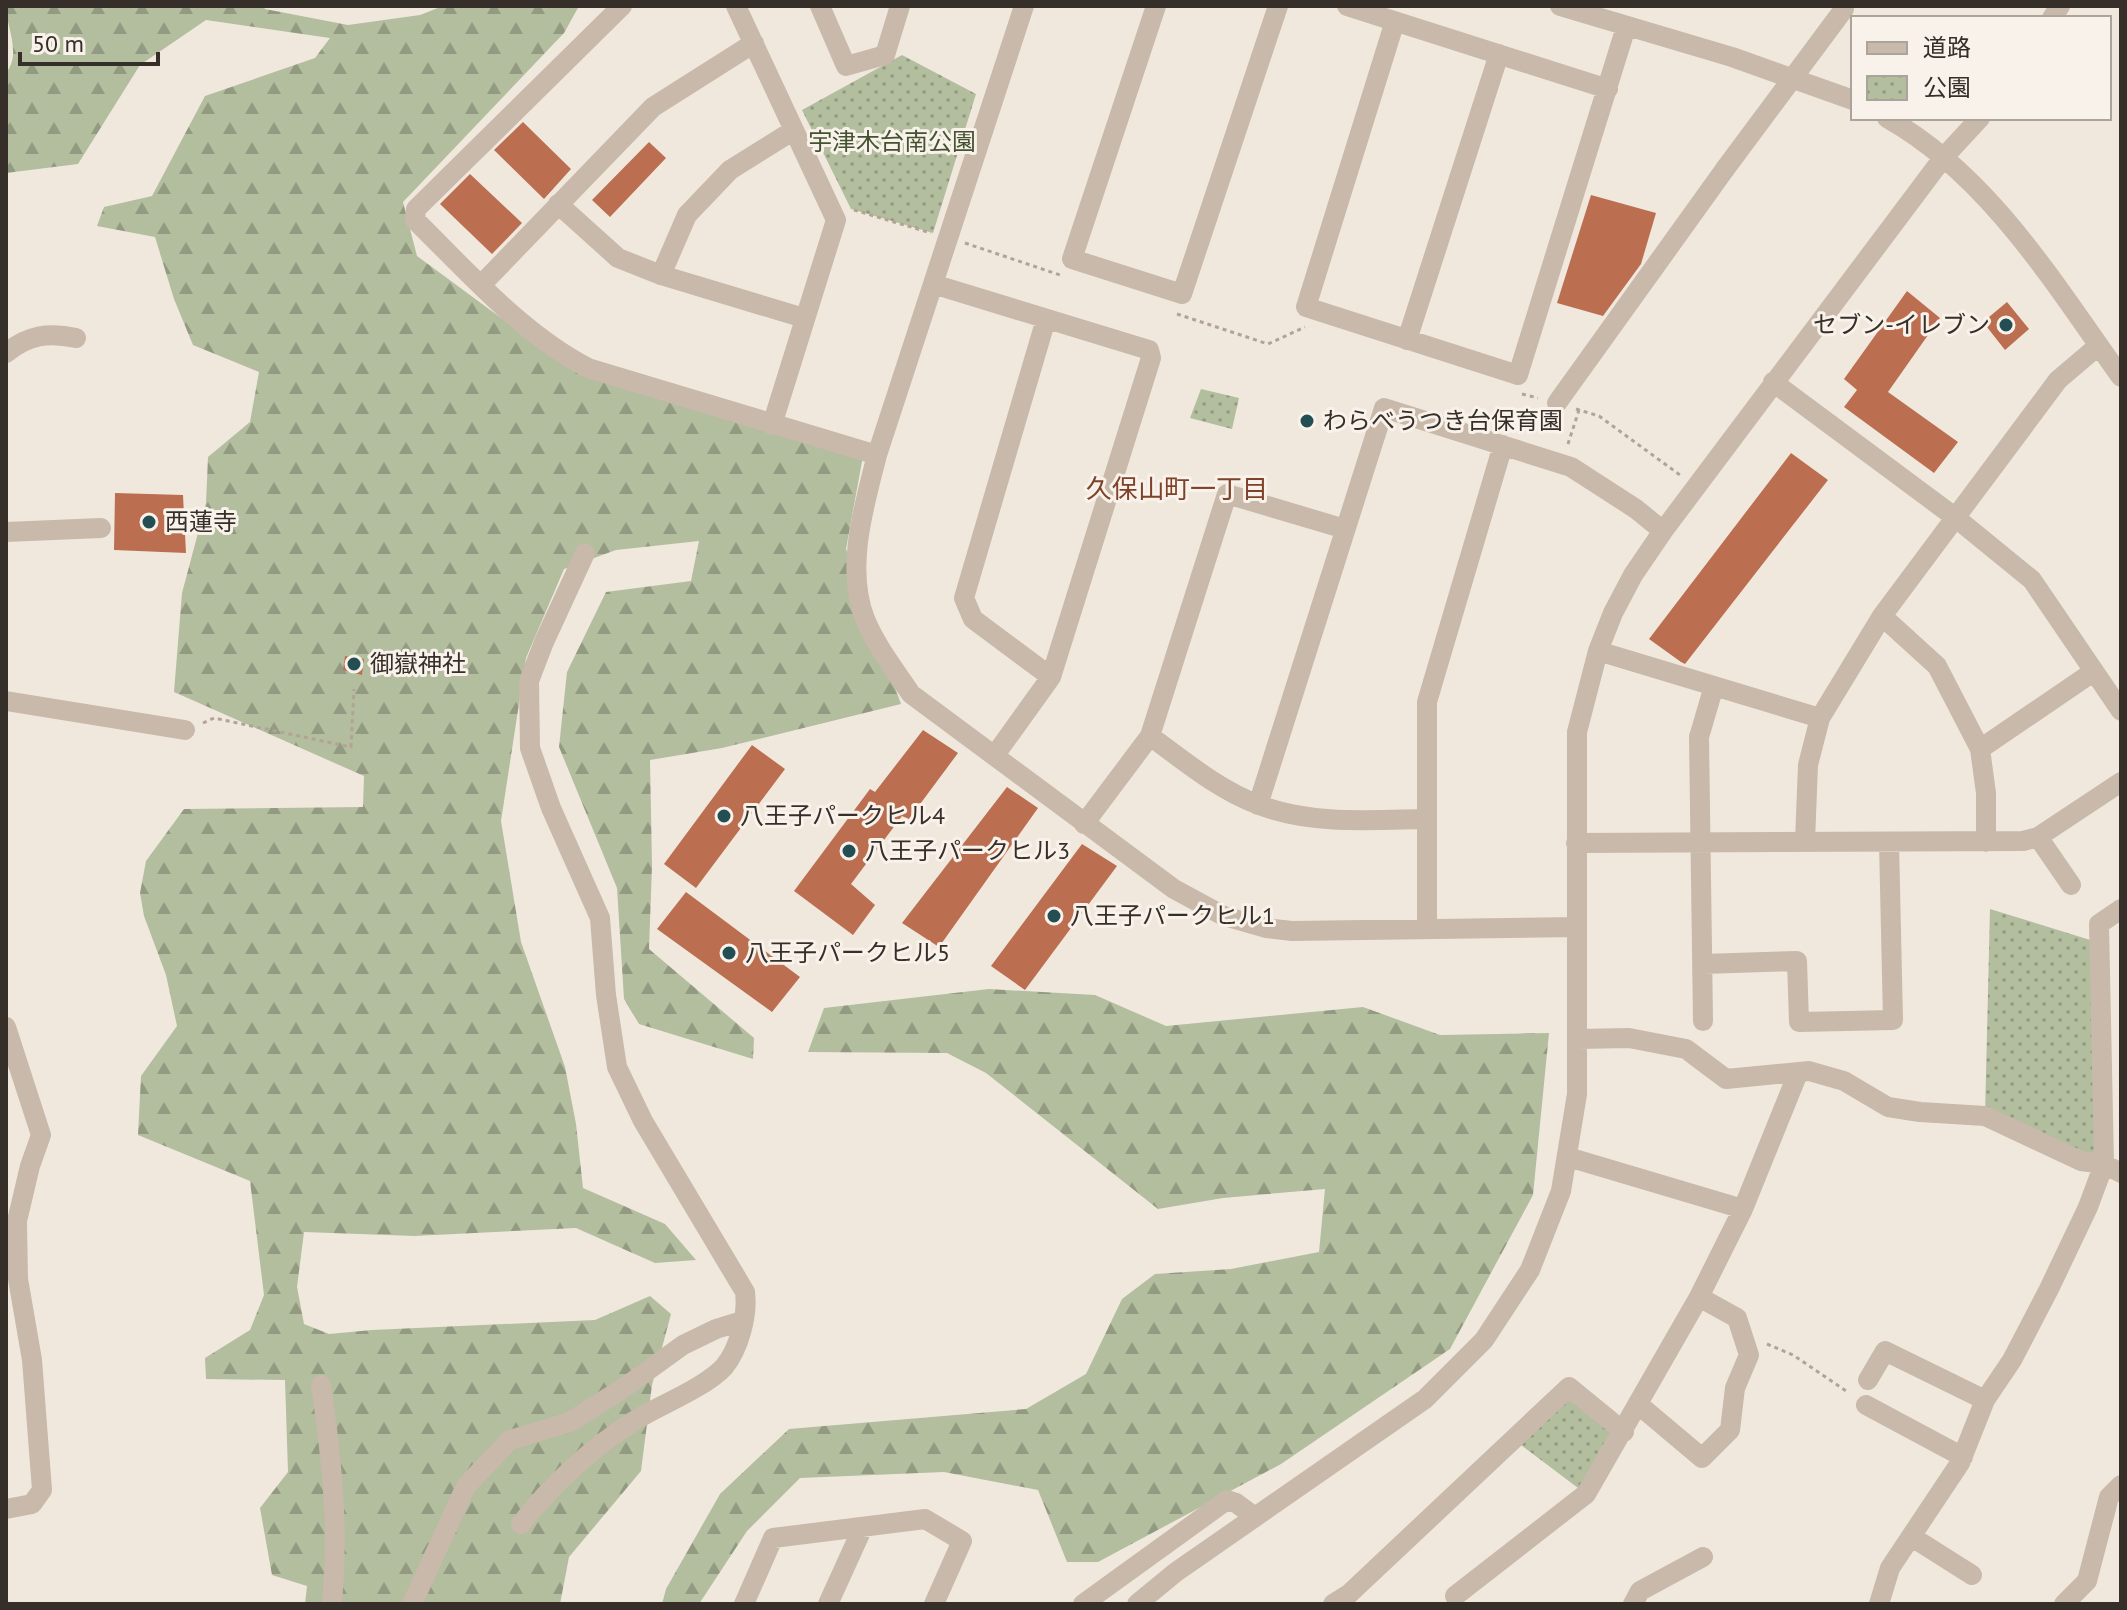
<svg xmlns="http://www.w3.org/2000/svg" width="2127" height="1610" font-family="'PT Sans','Noto Sans JP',sans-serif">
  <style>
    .forest { fill: url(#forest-firs) }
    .park { fill: url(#park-dots) }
    .building { fill: #bc6f50 }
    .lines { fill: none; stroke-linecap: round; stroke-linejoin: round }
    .path { stroke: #b3a395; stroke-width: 3; stroke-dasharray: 4 4; stroke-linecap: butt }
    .minor { stroke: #c8b9aa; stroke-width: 20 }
    .minor-bridge { stroke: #c8b9aa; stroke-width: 20 }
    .poi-dot { fill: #224e54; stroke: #f8f2ea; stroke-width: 3 }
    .labels { text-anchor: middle; stroke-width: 6; stroke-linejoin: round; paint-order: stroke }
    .park-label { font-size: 24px; fill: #43522f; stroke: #f8f2ea }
    .poi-label { font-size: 24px; fill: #362e29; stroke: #f8f2ea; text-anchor: start }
    .neighbourhood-label { font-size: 26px; fill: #7e4129; stroke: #f8f2ea }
  </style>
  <defs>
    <pattern id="forest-firs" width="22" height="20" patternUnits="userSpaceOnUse" patternTransform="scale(2)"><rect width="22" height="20" fill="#b2be9e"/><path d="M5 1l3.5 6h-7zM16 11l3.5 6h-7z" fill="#929b81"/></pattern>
    <pattern id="park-dots" width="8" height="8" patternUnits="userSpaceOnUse" patternTransform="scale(2)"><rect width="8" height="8" fill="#b2be9e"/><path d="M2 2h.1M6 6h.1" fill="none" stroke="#929b81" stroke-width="1.8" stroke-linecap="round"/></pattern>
  </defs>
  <rect width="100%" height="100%" fill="#f0e8dd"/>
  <!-- forest -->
  <path class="forest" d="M6,6h257l2,3 83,16 72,-10 23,-9h136l-15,27 -161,169 14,54 152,112 294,88 -17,93 55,155 -179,44 -72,12 2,106 -3,83 105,89 -1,21 -114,-35 -15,-25 -7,-111 -58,-141 8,-75 39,-80 85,-11 8,-40 -83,9 -52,19 -38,89 -25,163 20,121 44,125 11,57 7,64 82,36 31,36 -41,3 -79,-35 -162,8 -110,-4 -7,55 7,37 25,10 43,-4 223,-10 55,-24 21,18 -19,71 -11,86 -72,86 -9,47h-255l2,-18 -35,-11 -12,-67 28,-36 -3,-92 -79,-1 -1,-21 45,-28 14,-35 -14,-114 -112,-46 3,-59 36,-50 -11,-51 -22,-59 -4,-23 6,-32 38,-52 179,-2 1,-31 -190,-84 8,-99 24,-90 2,-46 42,-35 9,-50 -66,-27 -19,-46 -19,-62 -58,-11 7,-19 48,-11 53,-100 110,-38 15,-20 -124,-18 -66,45 -62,99 -72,9v-100c16,-20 0,-46 0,-67z
    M989,989l106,6 71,31 197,-19 77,28 109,-2 -16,162 -83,154 -169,115 -183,98h-31l-29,-72 -94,-18 -144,6 -53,53 -48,73h-37l4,-15 54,-95 69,-65 237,-20 60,-35 36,-75 33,-25 76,-5 88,-17 6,-63 -102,9 -65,11 -172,-136 -39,-20 -139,-1 16,-44z"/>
  <!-- park -->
  <path class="park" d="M902,55l74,39 -43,139 -82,-24 -49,-99z
    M1201,389l38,9 -7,31 -42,-11z
    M1990,909l110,34 4,221 -119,-48z
    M1569,1387l55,45 -38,62 -73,-55z"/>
  <!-- building -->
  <path class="building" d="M523,122l48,47 -27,30 -50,-49z
    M649,142l17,16 -56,59 -18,-17z
    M470,174l52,49 -30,31 -52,-50z
    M1591,195l65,18 -15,51 -38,52 -46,-13z
    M1907,291l33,27 -52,74 70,50 -24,31 -90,-66 13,-17 -13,-11z
    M2007,302l22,27 -24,21 -22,-28z
    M1791,453l37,27 -143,184 -4,-2 -32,-23z
    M115,493l68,2 3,58 -72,-3z
    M345,656l19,3 -2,16 -19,-5z
    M923,730l35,23 -49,66 -7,-3 -51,68 24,21 -22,30 -59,-44 76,-102 5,3z
    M752,745l33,24 -89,119 -32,-24z
    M1007,787l31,21 -99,139 -37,-24z
    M1082,844l35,22 -92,124 -34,-24z
    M686,892l114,85 -28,35 -115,-83z"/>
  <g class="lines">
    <!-- path -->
    <path class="path" d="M854,210l77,23
      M965,243l95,32
      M1177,314l91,30 37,-17
      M1522,394l16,4
      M1576,409l23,7 81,59
      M1568,444l11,-34
      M203,723l11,-5 137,29 3,-58
      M1767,1344l26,11 56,38"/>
    <!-- minor -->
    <path class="minor" d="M622,6l-206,203 -1,11c53,52 107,114 173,148l289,87
      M736,6l100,214 -64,205
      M820,6l26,60 39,-11 15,-49
      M1024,6l-147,449c-13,51 -32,113 -12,164 11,27 30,51 46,75l263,195 50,27 42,12 26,3 285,-4
      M1156,6l-84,253 110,35 96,-288
      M1347,6l261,83
      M1560,6l172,51 121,43
      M2052,18l8,-12
      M1395,21l-89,286 212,68 108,-348
      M1887,118c102,57 168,167 234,259
      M558,204l60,54 43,17 143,43
      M661,275l26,-60 43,-45 64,-40
      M933,284l216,66 2,8 -100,319 -56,78
      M481,285l172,-178 101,-64
      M1046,319l-82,279 9,21 78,58
      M1407,340l92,-286
      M6,353c22,-18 42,-21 70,-15
      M1773,382l183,136 76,62 89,131
      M1557,403l168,-234
      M6,532l95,-4
      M1882,616l55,50 43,83 6,44v49
      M1598,651l222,67 62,-102 176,-236 40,-34
      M6,701l179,29
      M1150,736c34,25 69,54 109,69 52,20 112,15 166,14
      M1980,749l113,-77
      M1258,805l126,-397 187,59 65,42 27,22
      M1084,824l66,-88 77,-242 118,35
      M2038,837l33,48
      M1805,841l3,-76 12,-47
      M1576,843l447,-2 15,-4 83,-55
      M1427,928v-226l76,-257
      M1703,964l94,-3 2,61 94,-2 -4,-178
      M1703,1021l-4,-284 15,-51
      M6,1027l35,108 -11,31 -13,55 1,58 14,81 10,130 -10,14 -26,5
      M1577,1039l52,-1 57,11 40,30 83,-8 35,10 44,26 32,5 65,4 96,45 23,3 17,9
      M1568,1157l175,52
      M1868,1380l17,-29 100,49
      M321,1385c11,76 18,142 11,219
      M1639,1405l63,53 28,-28 5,-42 14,-33 -12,-37 -38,-21
      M1866,1405l97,52
      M521,1524c33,-42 68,-74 113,-103 24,-15 72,-34 90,-54 15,-18 24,-52 21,-75l-102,-171 -26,-54 -11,-72 -6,-77 -49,-110 -21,-60 -1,-67 15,-39 41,-89
      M1912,1537l60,38
      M1455,1596l131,-102 113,-197 44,-88 55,-136
      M412,1604l54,-118 44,-46 60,-18 55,-35 58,-42 33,-16 26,-8
      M744,1604l29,-66 152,-19 37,22 -28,63
      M828,1604l35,-77
      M1083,1604l144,-104 9,3 19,14
      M1137,1604l39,-32 249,-173 59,-59 46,-70 31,-79 16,-97v-362l21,-81 15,-38 20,-38 30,-44 280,-373 37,-40
      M1333,1604l16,-10 220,-207 55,45
      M1633,1604l7,-13 63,-34
      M1879,1604l11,-36 70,-105 25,-63 27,-40 37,-71 39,-82 16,-43 -5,-240 22,-15
      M2064,1604l23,-23 22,-84 12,-12"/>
    <!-- minor-bridge -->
    <path class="minor-bridge" d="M1725,169l119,-160"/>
  </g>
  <!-- markers -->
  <g class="poi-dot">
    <circle cx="2006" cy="325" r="8"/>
    <circle cx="1307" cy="421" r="8"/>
    <circle cx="149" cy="522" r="8"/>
    <circle cx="354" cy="664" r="8"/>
    <circle cx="724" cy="816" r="8"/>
    <circle cx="849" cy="851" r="8"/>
    <circle cx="1054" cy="916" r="8"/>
    <circle cx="729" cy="953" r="8"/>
  </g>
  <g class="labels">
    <!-- park labels -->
    <g class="park-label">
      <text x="892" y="150">宇津木台南公園</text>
    </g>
    <!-- poi labels -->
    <g class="poi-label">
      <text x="1990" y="333" text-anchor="end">セブン-イレブン</text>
      <text x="1323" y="429">わらべうつき台保育園</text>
      <text x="165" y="530">西蓮寺</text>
      <text x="370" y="672">御嶽神社</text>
      <text x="740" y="824">八王子パークヒル4</text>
      <text x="865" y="859">八王子パークヒル3</text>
      <text x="1070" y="924">八王子パークヒル1</text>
      <text x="745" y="961">八王子パークヒル5</text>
    </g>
    <!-- neighbourhood labels -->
    <g class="neighbourhood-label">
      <text x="1177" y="498">久保山町一丁目</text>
    </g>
  </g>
  <!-- border -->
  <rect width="2127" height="1610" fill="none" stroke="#362e29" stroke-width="16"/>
  <!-- legend -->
  <rect x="1851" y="16" width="260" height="104" fill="#f8f2ea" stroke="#aaa49d" stroke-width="2"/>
  <rect x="1867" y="42" width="40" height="12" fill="#c8b9aa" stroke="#aaa49d" stroke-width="2"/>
  <text x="1923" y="56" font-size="24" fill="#362e29">道路</text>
  <rect x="1867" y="76" width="40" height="24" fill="url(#park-dots)" stroke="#aaa49d" stroke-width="2"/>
  <text x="1923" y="96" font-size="24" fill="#362e29">公園</text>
  <!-- scale -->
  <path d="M20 52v12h138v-12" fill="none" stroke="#362e29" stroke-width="4"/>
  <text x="32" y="52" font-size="24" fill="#362e29" stroke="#f8f2ea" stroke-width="6" paint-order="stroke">50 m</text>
</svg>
